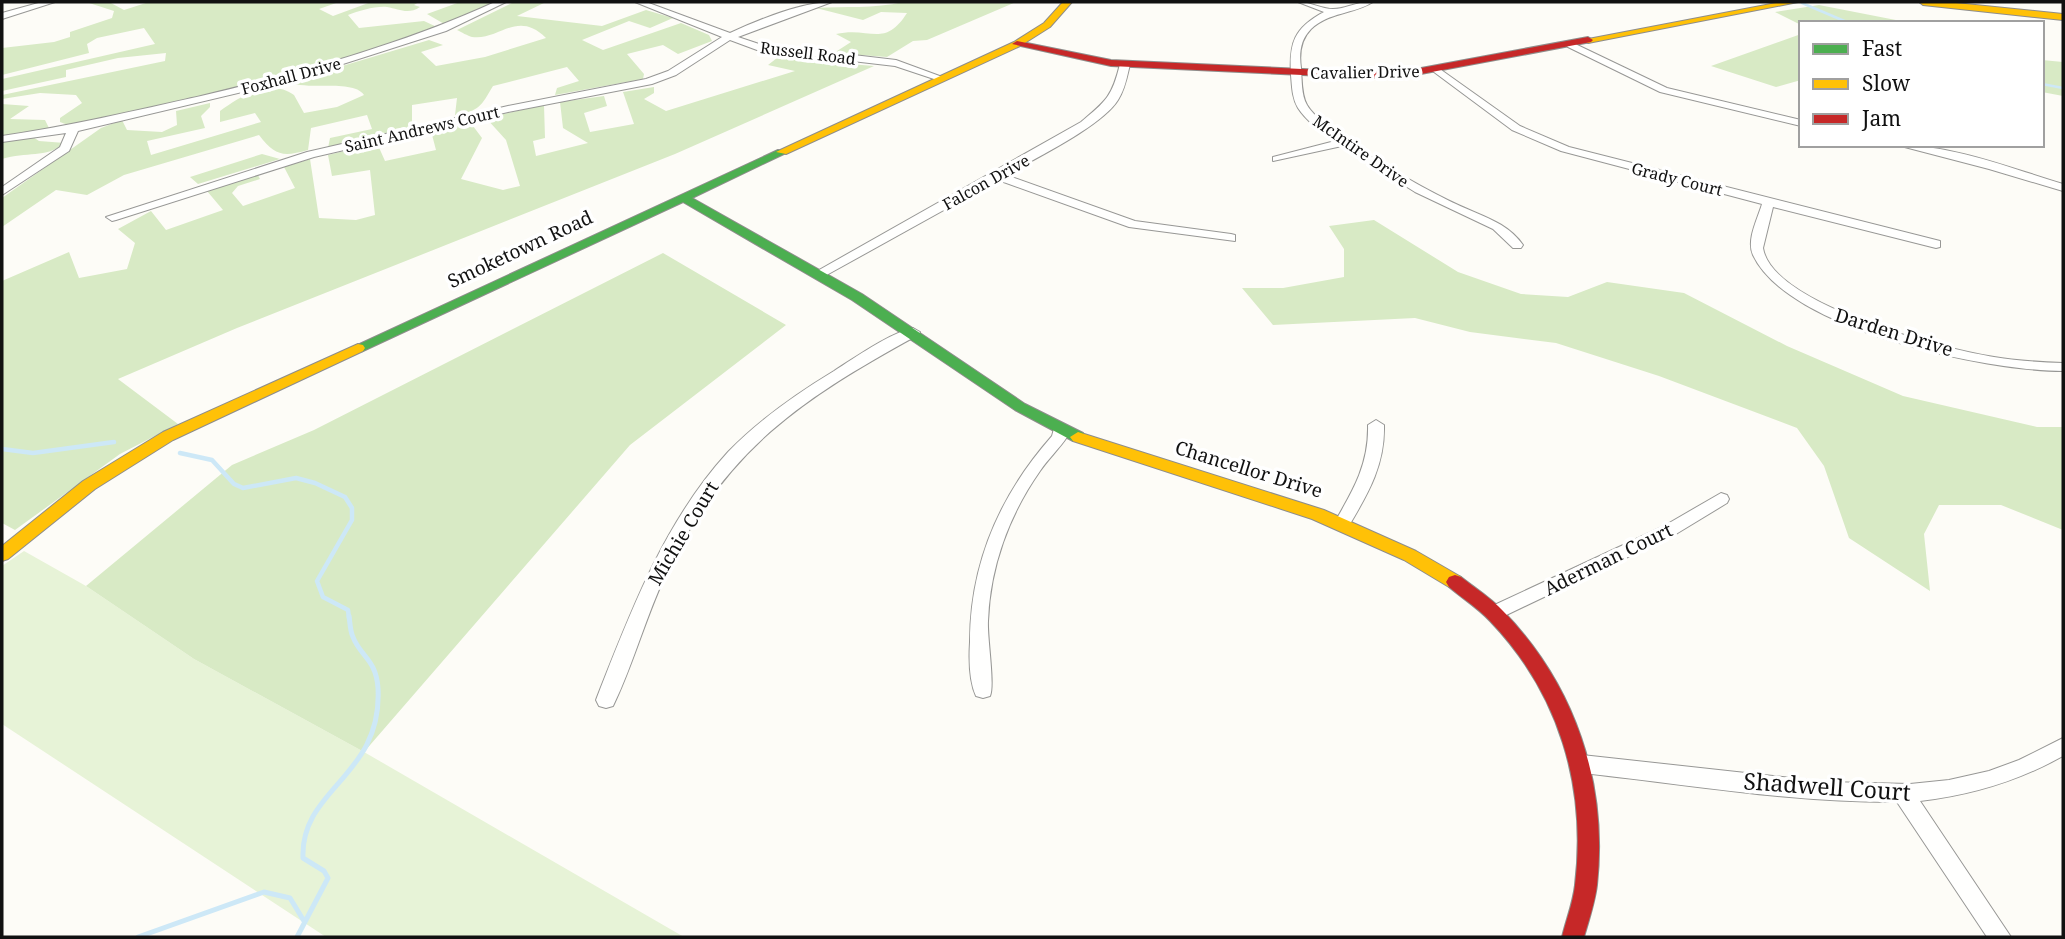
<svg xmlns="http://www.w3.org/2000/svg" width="2065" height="939" font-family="'Noto Serif',serif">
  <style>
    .green { fill: #e7f3d7 }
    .forest { fill: #d8eac5 }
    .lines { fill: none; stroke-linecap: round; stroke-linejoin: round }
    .stream-far2 { stroke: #cde8f7; stroke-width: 2.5 }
    .stream-far1 { stroke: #cde8f7; stroke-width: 4.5 }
    .stream { stroke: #cde8f7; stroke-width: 5 }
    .street-casing { stroke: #979795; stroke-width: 2 }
    .fast-casing { stroke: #8e8d8b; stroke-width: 2 }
    .slow-casing { stroke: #8e8d8b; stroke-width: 2 }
    .jam-casing { stroke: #8e8d8b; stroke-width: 2 }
    .street { fill: #fffffe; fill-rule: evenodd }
    .fast { fill: #4caf50; fill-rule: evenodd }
    .slow { fill: #ffc107; fill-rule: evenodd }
    .jam { fill: #c62828; fill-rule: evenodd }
    .labels { text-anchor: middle; stroke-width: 7; stroke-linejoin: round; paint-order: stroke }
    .far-street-label { font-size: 16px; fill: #111; stroke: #fff }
    .street-label { font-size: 19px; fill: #111; stroke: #fff }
    .near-street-label { font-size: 23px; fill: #111; stroke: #fff }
  </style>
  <rect width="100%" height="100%" fill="#fdfcf7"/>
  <!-- green -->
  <path class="green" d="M24,551l62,35 108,73 170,93 320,185h-358l-324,-213v-158z"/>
  <!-- forest -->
  <path class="forest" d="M86,2h23l15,8 25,-8h190l-20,7 14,7 38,-14h48l-5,3 6,2c-12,8 -21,2 -33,0 -12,-1 -28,4 -39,8l11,13 65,-7 15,7 -138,44 -204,49 -29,4 -8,-3v-4l22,-15 -6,-8 -36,-2 -38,6v-4l163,-34 1,-8 -48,5 -52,12v7l-64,14v-12l153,-35 -11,-16 -47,10 -10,6 2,9 -87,22v-27l52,-6 16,-5v-5l42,-14 2,-7z
    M460,2h36l-50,23 -19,-11z
    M514,2h32l-29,14 85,10 44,-16 27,8 -23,10 -21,-7 -47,19 21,10 78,-27 28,12 3,6 -34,13 -15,-9 -36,9 17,20 -1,5 -88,16 2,-7 22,-7 -12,-14 -74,19c-12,20 -13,25 -38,29l2,-17 -45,7v22l-84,21 2,-10 42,-9 -5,-14 -56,13 -3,22c-25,7 -33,6 -49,-15l-135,40 -37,20 -31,-5 -54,37v-29l99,-70 21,-8 5,10 35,2 15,-7 -1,-14 34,-8v4l-9,9 4,12 -58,13 4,14 110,-33 -6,-9 -35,9v-11c21,-15 49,-33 74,-16l10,18 33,-6 27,-12c-11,-16 -56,-4 -75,-13l140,-42 14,5 -22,7 15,14 49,-9 61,-19c-29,-29 -47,3 -74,-1 -4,-1 -11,-5 -15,-7z
    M903,2h113l-89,38 -14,1 -26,16 -53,-4 17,-11 -15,-8c34,-8 48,15 71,-21l-26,-1 -18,8 -47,-12c29,-2 58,1 87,-6z
    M1819,5l87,17 3,1 -108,2 -26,-13z
    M1801,34v46l-25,7 -65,-21z
    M777,58l97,8 -199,88 -438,174 -119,51 60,45 -58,30 -105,76 -13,-7v-242l67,-29 10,26 48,-9 8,-26 -17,-14 33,-18 15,19 57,-20 -16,-19 50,-18 3,6 -22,7 -6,7 11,13 52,-18 -11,-21 26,-8 9,59 37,2 19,-5 -5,-45 -38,6 -4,-21 49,-12 8,18 51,-11 -5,-19 39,-9 12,16 -21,41 42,11 17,-4 -14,-46 -20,-22 58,-13 1,33 -12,3 3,15 52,-13 -25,-15 -3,-26 44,-6 3,10 -23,7 6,19 44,-8 -11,-32 31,-5v6l-10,6 22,12 129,-40 -27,-6z
    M2042,60l21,2v34l-21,-4z
    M2,104l27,2 -19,13 35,1 5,10 -48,7z
    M30,135l9,6 26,2c-20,16 -38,8 -63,16v-18z
    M262,154l18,5 -82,25 -8,-7z
    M1374,220l84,52 63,22 47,3 39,-15 77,11 103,53 116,50 134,31h26v103l-62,-25h-62l-15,29 6,57 -81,-53 -25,-72 -27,-38 -138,-52 -103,-33 -86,-11 -55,-14 -142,7 -31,-37h41l61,-11v-28l-15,-23z
    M663,253l123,72 -156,120 -266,307 -170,-93 -108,-73 146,-121 82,-35z"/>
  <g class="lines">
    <!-- stream-far2 -->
    <path class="stream-far2" d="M1802,3l47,20
      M2042,84l21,4"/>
    <!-- stream-far1 -->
    <path class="stream-far1" d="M2,449l31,4 81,-11
      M180,453l32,7 22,24 9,4 53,-10 19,5 30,14 7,11v12l-35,61 6,16 25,13 1,8"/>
    <!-- stream -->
    <path class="stream" d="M138,937l126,-45 26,6 14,23
      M297,937l31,-59 -4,-7 -21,-13c-3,-70 80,-81 75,-170 -2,-29 -18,-32 -25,-51 -3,-6 -3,-15 -4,-21"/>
    <defs>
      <path id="street" d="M42,2h13l-53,17v-6z
        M495,2h11l-60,29 -153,49 -215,51 -9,20 -67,44v-8l58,-40 6,-14 -64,9v-6c67,-10 132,-25 199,-40 100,-24 200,-51 294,-94z
        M635,2h11l84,31c28,-13 72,-31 102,-31l-94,35 21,7 137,16 49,18 -5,3 -45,-15 -138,-16 -27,-10 -54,35 -24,9 -144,28 -194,45 -198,63 -4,1 -6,-4 201,-65 201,-46 138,-27 22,-8 54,-34z
        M1298,2c12,0 24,7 35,7 13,0 24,-8 40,-7 -19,12 -44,10 -62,27 -11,11 -12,25 -10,39 1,12 0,27 6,37 16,28 117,84 149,99 25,12 51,18 67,41l-2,3h-8l-20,-19 -78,-37 -73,-46 -69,15v-4l62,-16c-13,-9 -28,-19 -37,-33 -6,-10 -6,-22 -7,-33 -2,-32 3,-47 33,-63z
        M1571,42l96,46 134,32v6l-141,-34 -92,-45 -2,-2z
        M1125,61l5,3c-3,13 -5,25 -12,36 -16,26 -84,59 -112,75l129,46 96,13 4,1v6l-106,-14 -131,-47 -175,97h-10l-1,-3 269,-152c25,-21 31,-25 39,-58z
        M1437,67l83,59 49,21 371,94v6l-4,1 -163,-41 -10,41c9,57 181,101 231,109 23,4 46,5 69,6v8c-76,0 -275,-41 -310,-116 -7,-15 5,-37 9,-51l-201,-53 -49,-21 -78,-58 -2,-2z
        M1897,145c56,0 113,23 166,39v7l-74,-22z
        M913,328l7,4 -2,3c-115,63 -193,114 -251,237 -21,43 -33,91 -54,134l-7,2 -7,-2 -3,-6c34,-87 68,-178 132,-248 31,-32 68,-58 106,-81 22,-14 54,-37 79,-43z
        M1376,420l8,5c1,39 -15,67 -34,99h-12l-2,-4c18,-31 33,-57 32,-95z
        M1060,424l8,5 -1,8c-8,12 -19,22 -27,34 -31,44 -50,96 -52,150 -1,16 7,64 2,75l-7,2 -7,-2c-7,-15 -7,-38 -6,-54 0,-79 30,-147 82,-206l3,-11z
        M1721,493l6,2 2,4 -2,4 -51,31 -176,84 -6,2 -6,-2 -3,-5 3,-5 176,-82z
        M2063,738v18c-45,25 -91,39 -143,45l91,136h-24l-90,-135c-105,1 -211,-18 -315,-29l-7,-3 -3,-6 3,-6 7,-3 246,27 82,2 39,-4 40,-9 30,-11z"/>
      <path id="fast" d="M778,150l10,2 -96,46 170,96 163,110 58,29 3,4 -3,4h-10l-58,-31 -163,-110 -169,-98 -320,149 -5,1 -7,-4z"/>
      <path id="slow" d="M1063,2h9l-22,25 -30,19 -234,108 -10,-2 238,-110 30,-19z
        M1781,2h17l-210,41 -5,-3z
        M1919,2h27l117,12v6l-140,-15z
        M358,344l5,1 2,3 -2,3 -190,89 -78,49 -87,70 -6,2v-15l81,-65 80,-49z
        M1078,432l246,78 92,41 45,26 3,5 -3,5h-12l-45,-27 -92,-41 -239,-78 -3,-4z"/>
      <path id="jam" d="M1588,37l5,3 -2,2 -186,35 -38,1 -256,-12 -99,-22 5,-3 94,19 256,12 38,-1z
        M1455,575l6,2c14,11 30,21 42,34 72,74 105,172 94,274 -2,17 -8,35 -13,52h-22c4,-17 11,-34 13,-52 12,-99 -16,-192 -85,-264 -12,-13 -28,-23 -41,-34l-3,-5 3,-5z"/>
    </defs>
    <!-- street casing -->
    <use href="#street" class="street-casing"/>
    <!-- fast casing -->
    <use href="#fast" class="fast-casing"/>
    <!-- slow casing -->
    <use href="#slow" class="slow-casing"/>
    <!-- jam casing -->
    <use href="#jam" class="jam-casing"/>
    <!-- street -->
    <use href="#street" class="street"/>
    <!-- fast -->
    <use href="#fast" class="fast"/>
    <!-- slow -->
    <use href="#slow" class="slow"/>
    <!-- jam -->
    <use href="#jam" class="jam"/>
  </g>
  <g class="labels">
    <!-- far-street labels -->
    <g class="far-street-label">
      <text transform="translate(808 53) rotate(7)" y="6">Russell Road</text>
      <text transform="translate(1365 72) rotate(-1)" y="6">Cavalier Drive</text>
      <text transform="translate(291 76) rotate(-15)" y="6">Foxhall Drive</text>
      <text transform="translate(422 129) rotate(-13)" y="6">Saint Andrews Court</text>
      <text transform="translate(1361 151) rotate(35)" y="6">McIntire Drive</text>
      <text transform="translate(1677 179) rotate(14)" y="6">Grady Court</text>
      <text transform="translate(986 182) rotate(-29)" y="6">Falcon Drive</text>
    </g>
    <!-- street labels -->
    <g class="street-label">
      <text transform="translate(520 249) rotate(-25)" y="7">Smoketown Road</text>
      <text transform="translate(1894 332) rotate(17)" y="7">Darden Drive</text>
      <text transform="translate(1249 469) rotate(17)" y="7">Chancellor Drive</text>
      <text transform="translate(683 533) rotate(-59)" y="7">Michie Court</text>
      <text transform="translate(1608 559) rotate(-26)" y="7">Aderman Court</text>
    </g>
    <!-- near-street labels -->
    <g class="near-street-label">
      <text transform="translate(1827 787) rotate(4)" y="8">Shadwell Court</text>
    </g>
  </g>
  <!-- border -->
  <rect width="2065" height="939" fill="none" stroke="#111111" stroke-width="7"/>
  <!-- legend -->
  <rect x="1799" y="21" width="245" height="126" fill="#ffffff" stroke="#a0a0a0" stroke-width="2"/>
  <rect x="1813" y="44" width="35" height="10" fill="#4caf50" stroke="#a0a0a0" stroke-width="2"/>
  <text x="1862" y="56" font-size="21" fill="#111111">Fast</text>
  <rect x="1813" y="79" width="35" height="10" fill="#ffc107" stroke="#a0a0a0" stroke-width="2"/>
  <text x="1862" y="91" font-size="21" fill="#111111">Slow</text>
  <rect x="1813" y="114" width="35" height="10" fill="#c62828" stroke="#a0a0a0" stroke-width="2"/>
  <text x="1862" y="126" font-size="21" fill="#111111">Jam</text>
</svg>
